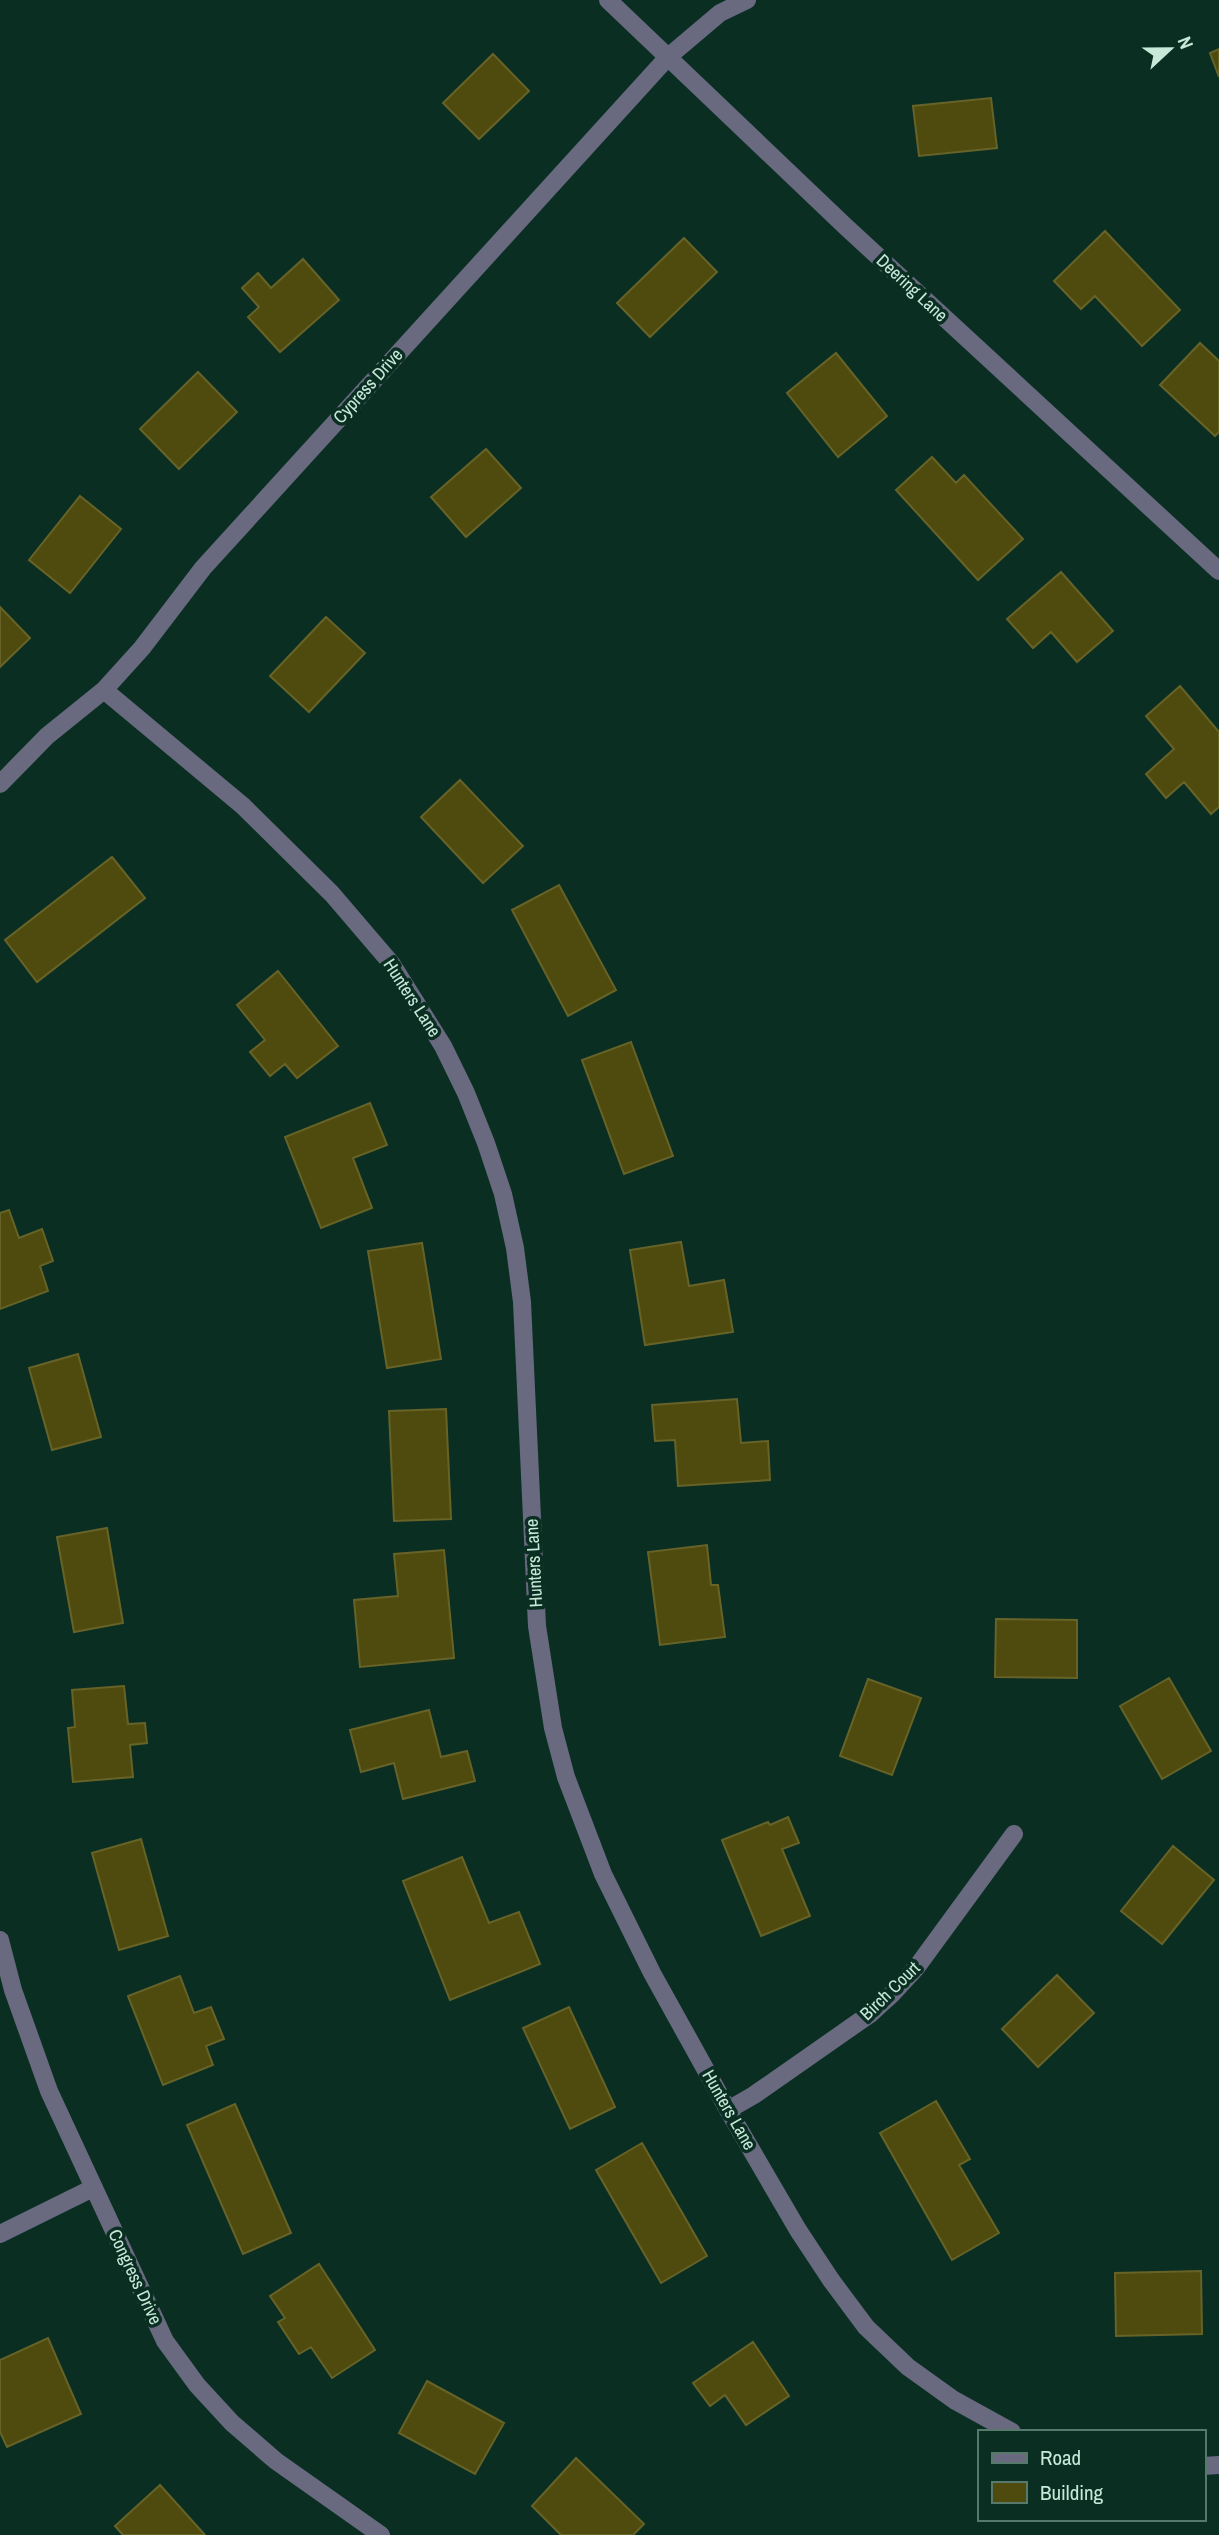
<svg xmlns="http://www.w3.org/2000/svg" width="1219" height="2535" font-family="'Archivo Narrow',sans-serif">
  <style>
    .building { fill: #4f4b0e; stroke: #676328; stroke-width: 2 }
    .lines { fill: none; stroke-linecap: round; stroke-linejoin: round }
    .minor { stroke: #696980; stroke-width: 18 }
    .labels { text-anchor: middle; stroke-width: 7; stroke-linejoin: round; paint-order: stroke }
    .street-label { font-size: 18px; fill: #c8e9d9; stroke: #0a2f22 }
  </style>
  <rect width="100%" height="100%" fill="#0a2f22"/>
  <!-- building -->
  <path class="building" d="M1219,49v28l-9,-24z
    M493,54l36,37 -50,48 -36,-36z
    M991,98l6,50 -78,8 -6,-50z
    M1105,231l75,79 -38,36 -47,-50 -14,13 -27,-28z
    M684,238l33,34 -67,65 -33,-34z
    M303,259l36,41 -59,52 -32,-35 11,-10 -17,-19 16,-15 13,15z
    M1200,343l19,18v71l-4,4 -55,-51z
    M836,353l51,63 -49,41 -51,-64z
    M198,372l39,40 -58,57 -39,-40z
    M486,449l35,39 -55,49 -35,-40z
    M932,457l24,26 8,-8 59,64 -45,41 -82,-90z
    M80,496l41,33 -51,64 -41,-33z
    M1061,572l52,59 -36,31 -26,-30 -18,16 -26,-29z
    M0,607l30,31 -30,29z
    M326,617l39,36 -56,59 -39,-36z
    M1180,686l39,46v75l-8,7 -27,-32 -18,16 -20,-24 28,-25 -28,-33z
    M460,780l63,66 -40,37 -62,-66z
    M112,857l33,41 -108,84 -32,-42z
    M559,885l57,105 -48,26 -56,-106z
    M278,971l60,75 -41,32 -12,-14 -15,12 -20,-24 15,-12 -28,-35z
    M631,1042l42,114 -49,18 -42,-114z
    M370,1103l17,42 -34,13 19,50 -51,20 -36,-91z
    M9,1210l10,28 23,-9 11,32 -13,5 8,25 -48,18v-96z
    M681,1242l8,44 35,-6 9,52 -88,13 -15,-95z
    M422,1243l19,116 -54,9 -19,-117z
    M78,1354l23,83 -49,13 -23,-82z
    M737,1399l4,44 27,-2 2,39 -92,6 -3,-46 -20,1 -3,-36z
    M446,1409l5,110 -57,2 -5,-110z
    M107,1528l16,95 -49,9 -17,-95z
    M707,1545l4,40h7l7,52 -65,8 -12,-93z
    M444,1550l10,108 -94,9 -6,-67 44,-4 -4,-42z
    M996,1619l81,1v58l-82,-1z
    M1169,1678l42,73 -49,28 -42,-73z
    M868,1679l53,19 -29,77 -52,-19z
    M124,1686l4,38 17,-1 2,20 -17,2 3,32 -60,5 -5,-54 7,-1 -3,-37z
    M429,1710l12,47 26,-6 8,30 -72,18 -9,-36 -33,9 -11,-42z
    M788,1817l11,26 -17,6 28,67 -49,20 -39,-96 46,-18 2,3z
    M141,1839l27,97 -49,14 -27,-97z
    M1173,1846l41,34 -52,64 -41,-33z
    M462,1857l27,66 30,-11 21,52 -90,36 -47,-119z
    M1057,1975l37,38 -56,54 -36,-38z
    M180,1976l14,37 17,-6 13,32 -18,7 7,19 -50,20 -35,-89z
    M569,2007l46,100 -45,22 -47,-101z
    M936,2101l34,58 -11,6 40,68 -47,27 -72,-127z
    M235,2104l56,129 -48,21 -56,-129z
    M642,2143l65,113 -46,27 -65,-113z
    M319,2264l56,86 -43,28 -21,-31 -12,7 -21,-32 7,-4 -15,-22z
    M1201,2271l1,63 -86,2 -1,-63z
    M48,2338l33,76 -74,33 -7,-15v-72z
    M753,2342l36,54 -43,29 -21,-30 -15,11 -17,-23z
    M427,2381l77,42 -29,51 -76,-41z
    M576,2458l68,66 -11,11h-72l-29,-29z
    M160,2485l45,50h-82l-8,-9z"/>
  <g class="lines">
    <!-- minor -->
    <path class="minor" d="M608,0l237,226 374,345
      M104,690l139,116 89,88 59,69 52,83 23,47 20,50 17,51 12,54 7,54 15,324 16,102 13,49 37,97 49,99 76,137 70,120 33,50 35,47 42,40 46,33 58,32
      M0,784l47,-48 57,-46 38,-42 61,-80 465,-511 52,-44 27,-13
      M0,1940l13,50 36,101 116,250 32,44 35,38 44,38 105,74
      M728,2110l26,-15 116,-81 23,-21 23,-25 98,-134
      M0,2234l93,-46
      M1203,2466l16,-1"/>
  </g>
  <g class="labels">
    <!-- street labels -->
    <g class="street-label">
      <text transform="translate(912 288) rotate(43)" y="6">Deering Lane</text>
      <text transform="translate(368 386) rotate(-48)" y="6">Cypress Drive</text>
      <text transform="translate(412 998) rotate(57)" y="6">Hunters Lane</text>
      <text transform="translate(534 1563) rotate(-93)" y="6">Hunters Lane</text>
      <text transform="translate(890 1991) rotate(-44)" y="6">Birch Court</text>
      <text transform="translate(729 2110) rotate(60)" y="6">Hunters Lane</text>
      <text transform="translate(135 2277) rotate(65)" y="6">Congress Drive</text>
    </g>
  </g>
  <!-- legend -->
  <rect x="978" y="2430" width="228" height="91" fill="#0a2f22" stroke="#56796b" stroke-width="2"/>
  <rect x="992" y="2453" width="35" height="10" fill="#696980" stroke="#56796b" stroke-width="2"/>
  <text x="1040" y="2465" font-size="21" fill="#c8e9d9">Road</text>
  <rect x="992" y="2482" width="35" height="21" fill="#4f4b0e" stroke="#56796b" stroke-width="2"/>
  <text x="1040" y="2500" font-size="21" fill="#c8e9d9">Building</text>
  <!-- north arrow -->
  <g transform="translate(1170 49) rotate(68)" stroke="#0a2f22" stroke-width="5" paint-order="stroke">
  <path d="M0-5L12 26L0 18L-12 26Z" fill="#c8e9d9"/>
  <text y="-10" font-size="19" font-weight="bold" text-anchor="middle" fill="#c8e9d9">N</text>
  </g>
</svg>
